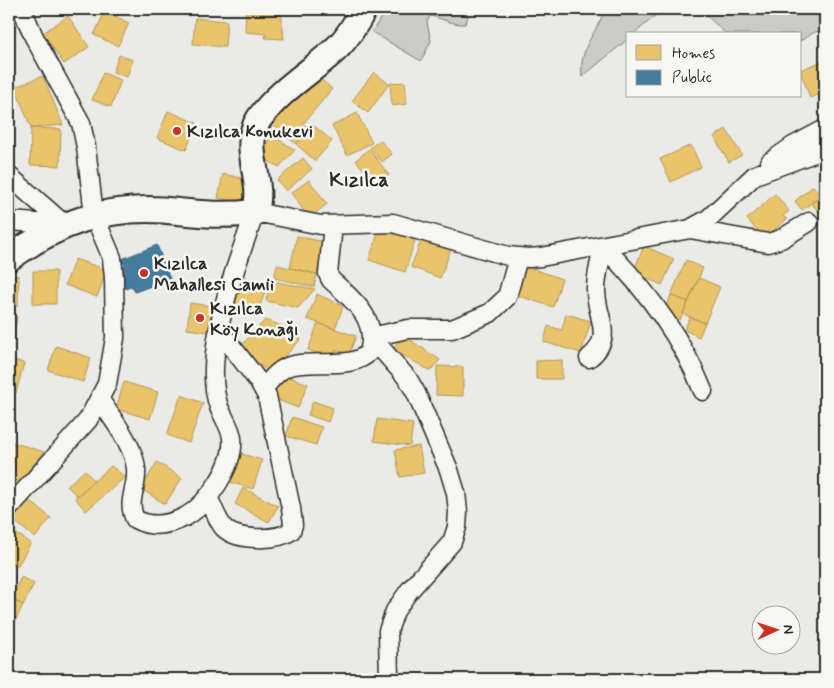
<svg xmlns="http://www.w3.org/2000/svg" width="834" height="688" font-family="Mynerve,sans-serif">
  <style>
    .green { fill: #cacac7; stroke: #7a7a79 }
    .homes { fill: #e9c46a; stroke: #b09657 }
    .public { fill: #457b9d; stroke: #3d637b }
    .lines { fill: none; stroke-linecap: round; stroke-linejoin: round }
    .street-casing { stroke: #2b2b2b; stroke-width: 21 }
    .secondary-casing { stroke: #2b2b2b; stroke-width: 29 }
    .street { stroke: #f6f6f2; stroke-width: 18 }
    .secondary { stroke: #f6f6f2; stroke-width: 25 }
    .poi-dot { fill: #c8321e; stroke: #f6f6f2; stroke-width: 2 }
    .labels { text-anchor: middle; stroke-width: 5; stroke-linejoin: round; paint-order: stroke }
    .poi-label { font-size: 18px; font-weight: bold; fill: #2b2b2b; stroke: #f6f6f2; text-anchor: start }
    .quarter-label { font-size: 20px; font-weight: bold; fill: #2b2b2b; stroke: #f6f6f2 }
  </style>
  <rect width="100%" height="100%" fill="#eaeae6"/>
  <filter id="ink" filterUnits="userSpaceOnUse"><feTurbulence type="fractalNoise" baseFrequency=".02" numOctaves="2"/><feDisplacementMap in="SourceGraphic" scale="10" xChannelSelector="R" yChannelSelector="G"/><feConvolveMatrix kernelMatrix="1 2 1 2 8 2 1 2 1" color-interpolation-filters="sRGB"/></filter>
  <g filter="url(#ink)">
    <!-- green -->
    <path class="green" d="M386,9h77l5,7 -3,8c-13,1 -23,-6 -35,-8l-3,6 4,19 -10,20 -49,-29z
      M605,9h58l-29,25h-6v5l-46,38c-3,-31 14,-42 23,-68z
      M700,9h125v21l-10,2 -15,9v-7h-74z"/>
    <!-- homes -->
    <path class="homes" d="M246,9h35l3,30 -19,-1 1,-4 -21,-2z
      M105,11l24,12 -11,23 -24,-11z
      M68,16l21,31 -25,17 -21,-31z
      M195,18l32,3 -2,26 -32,-3z
      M119,55l14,5 -6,17 -14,-5z
      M825,60v32l-15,6 -10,-28z
      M374,72l15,12 -21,29 -16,-12z
      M103,73l18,7 -10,27 -19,-7z
      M315,74l17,15 -29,35 6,4 -13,16 -23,-19z
      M43,76l20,49 -32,3 -16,-41z
      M405,82l2,22 -15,2 -2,-23z
      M168,111l29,12 -11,27 -29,-12z
      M357,113l15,30 -25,12 -15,-29z
      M312,124l20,17 -17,20 -19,-17z
      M31,128l30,1 -1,37 -30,-1z
      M726,129l16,26 -13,7 -15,-25z
      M272,135l23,15 -16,17 -20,-11z
      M380,140l12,14 -10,8 -12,-14z
      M691,145l10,22 -30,15 -11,-23z
      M369,149l20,26 -14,10 -19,-25z
      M303,158l9,11 -26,22 -9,-11z
      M223,174l27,6 -4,24 -28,-6z
      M309,180l18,24 -18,14 -18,-25z
      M813,186l8,10 -19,14 -7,-9z
      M775,194l14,17 -6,5 4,3 -23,20 -17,-20z
      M821,196l4,9 -7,6 -7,-8z
      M380,228l35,12 -10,32 -36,-12z
      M297,236l27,6 -7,32 -27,-6z
      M422,238l29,11 -11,29 -29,-11z
      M644,246l30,13 -12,26 -29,-13z
      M75,259l32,11 -10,27 -32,-12z
      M686,260l17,8 -15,34 -17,-7z
      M277,265l40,9 -3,13 -40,-9z
      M525,266l37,13 -9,28 -37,-12z
      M33,271h23v33h-23z
      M9,275l10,1 -1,30 -9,-1z
      M241,276l26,9 -9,27 -26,-9z
      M699,278l21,9 -15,36 -22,-9z
      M271,281l44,8 -17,19 -32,-7z
      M317,294l26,12 -8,23 -28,-10z
      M671,295l17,7 -8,18 -17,-7z
      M190,303l22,3 -3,26 -22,-3z
      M566,314l25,7 -10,32 -37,-11 4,-16 14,4z
      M9,316l8,1 -6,32h-2z
      M690,317l15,6 -6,14 -15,-7z
      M265,320l26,9 10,10 -32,34 -29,-26z
      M318,323l38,13 -7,18 -13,-4 -3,9 -25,-9z
      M403,335l37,25 -10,11 -37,-22z
      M56,346l35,12 -8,24 -35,-12z
      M9,359l15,4 -8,30 -7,-2z
      M562,360v19h-26v-18z
      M437,366l26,1v29l-27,-1z
      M282,374l26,10 -10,24 -25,-10z
      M124,382l34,10 -8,27 -34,-10z
      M181,395l22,8 -14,40 -22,-8z
      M313,401l20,7 -5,14 -20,-7z
      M292,417l30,10 -6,18 -30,-9z
      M377,419l36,5 -3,22 -36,-5z
      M9,441l35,11 -35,42z
      M419,446l5,27 -24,4 -5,-27z
      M235,452l27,8 -9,29 -27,-8z
      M157,462l25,16 -17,26 -24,-15z
      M111,466l14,11 -39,34 -11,-13z
      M85,470l9,11 -17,15 -10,-10z
      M243,488l35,18 -9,16 -34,-18z
      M29,500l22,18 -16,20 -22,-18z
      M9,529l22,14 -14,24 -8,-6z
      M21,577l13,7 -11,21 -12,-6z
      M9,598l14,7 -13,27 -1,-1z
      M448,675v4h-24v-3z"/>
    <!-- public -->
    <path class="public" d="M157,245l13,34 -35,13 -3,-6 -6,3 -8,-21 7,-2 -3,-7z"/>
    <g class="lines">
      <defs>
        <path id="street" d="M770,162l23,-16 32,-17
          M9,176l56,49
          M9,221l56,4
          M690,229l78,14 13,-4 28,-17
          M603,246c42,42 78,90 100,145
          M589,358c27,-21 6,-43 7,-69 0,-14 5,-29 7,-43
          M264,388c6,-7 13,-17 23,-21 23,-9 66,4 82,-15 10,-33 -17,-53 -38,-72l-3,-6 5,-49
          M100,400c13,20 34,45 36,69 2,18 -10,32 -1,50 16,9 34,6 50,-2 22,-12 50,-52 47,-79 -1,-10 -9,-21 -13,-31 -6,-17 -6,-35 -4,-53 5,-49 24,-95 40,-142l66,13 72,-2 115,33 21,2 12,-1 149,-28 18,-10 47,-44 70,-26
          M208,497c5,10 9,23 16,31 13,13 53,13 67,3l2,-6 -2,-17 -24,-112 -8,-14 -40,-52
          M9,508l79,-88 19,-36 8,-46 -1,-60 -2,-20 -18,-43 -8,-68 -5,-24 -47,-86 -12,-28
          M389,679l-1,-48 7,-20 14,-20 43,-49 5,-15 1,-15 -2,-19 -7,-23 -33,-77 -8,-14 -37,-42 37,-8h44l38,-16 17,-16 11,-39"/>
        <path id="secondary" d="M9,258c48,-34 94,-52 154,-48 31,3 61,7 92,2 11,-30 -15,-64 4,-93 20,-29 54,-48 79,-72 11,-11 19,-25 26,-38"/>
      </defs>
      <!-- street casing -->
      <use href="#street" class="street-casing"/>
      <!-- secondary casing -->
      <use href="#secondary" class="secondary-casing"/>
      <!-- street -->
      <use href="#street" class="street"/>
      <!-- secondary -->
      <use href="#secondary" class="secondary"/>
    </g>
  </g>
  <!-- markers -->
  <g class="poi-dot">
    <circle cx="177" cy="131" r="5"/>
    <circle cx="144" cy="273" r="5"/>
    <circle cx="200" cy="318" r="5"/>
  </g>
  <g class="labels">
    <!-- poi labels -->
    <g class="poi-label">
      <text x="187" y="137">Kızılca Konukevi</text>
      <text x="154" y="269">Kızılca<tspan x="154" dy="21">Mahallesi Camii</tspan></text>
      <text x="210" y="314">Kızılca<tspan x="210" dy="21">Köy Konağı</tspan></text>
    </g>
    <!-- quarter labels -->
    <g class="quarter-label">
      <text x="359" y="186">Kızılca</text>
    </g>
  </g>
  <!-- margin -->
  <rect width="834" height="688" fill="none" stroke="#f6f6f2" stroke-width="30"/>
  <rect x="15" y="15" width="804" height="658" fill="none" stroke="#2b2b2b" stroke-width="2" filter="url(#ink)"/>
  <!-- legend -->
  <rect x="626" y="32" width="175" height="65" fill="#f6f6f2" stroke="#a5a5a2"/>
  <rect x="636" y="45" width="25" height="15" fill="#e9c46a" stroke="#a5a5a2"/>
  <text x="672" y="58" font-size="15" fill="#2b2b2b">Homes</text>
  <rect x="636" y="70" width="25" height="15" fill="#457b9d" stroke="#a5a5a2"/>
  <text x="672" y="82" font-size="15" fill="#2b2b2b">Public</text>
  <!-- north arrow -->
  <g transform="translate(776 630) rotate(87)"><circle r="24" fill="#f6f6f2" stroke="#a5a5a2"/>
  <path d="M0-4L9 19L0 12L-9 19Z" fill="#c8321e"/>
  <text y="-8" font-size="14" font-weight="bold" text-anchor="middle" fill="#2b2b2b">N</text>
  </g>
</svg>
